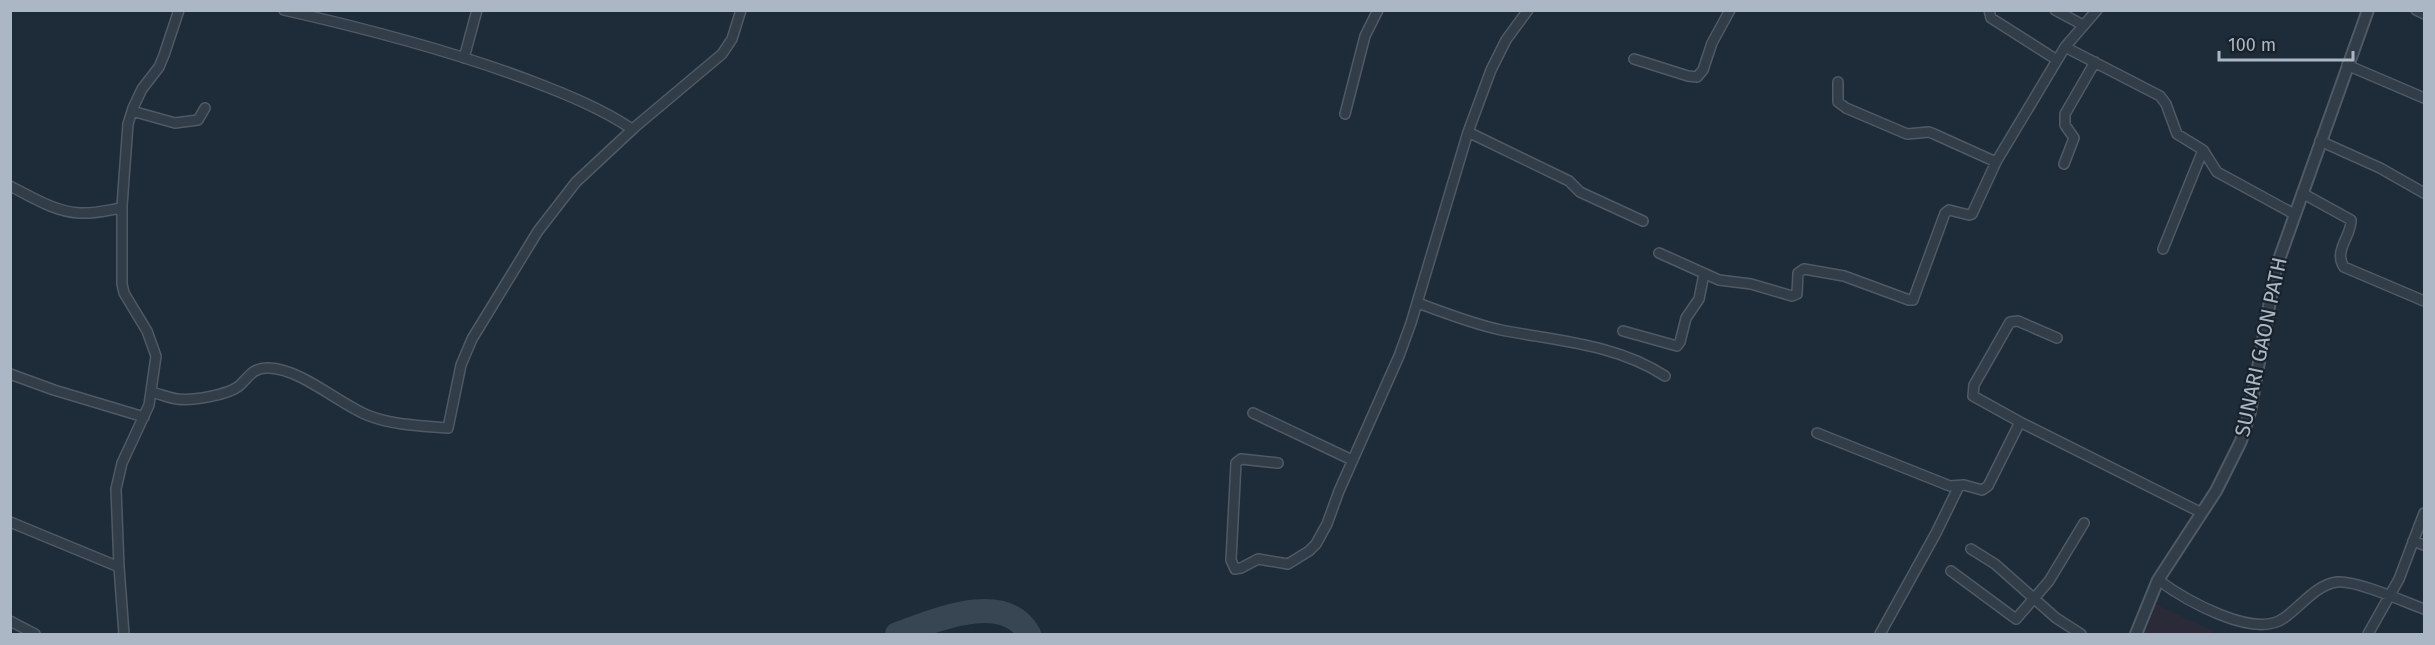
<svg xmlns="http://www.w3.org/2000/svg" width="2435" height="645" font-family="'Fira Sans',sans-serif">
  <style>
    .medical { fill: #2a2a39 }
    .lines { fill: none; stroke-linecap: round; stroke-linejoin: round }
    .taxiway { stroke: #384654; stroke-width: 24 }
    .minor-casing { stroke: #4f5a66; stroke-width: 12 }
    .tertiary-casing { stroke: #4f5a66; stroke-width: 14 }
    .minor { stroke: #313d48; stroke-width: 9 }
    .tertiary { stroke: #313d48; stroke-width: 10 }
    .labels { text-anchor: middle; stroke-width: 4.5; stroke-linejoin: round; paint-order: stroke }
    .street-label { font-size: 21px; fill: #abb7c5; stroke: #17222c }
  </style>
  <rect width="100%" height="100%" fill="#1e2b38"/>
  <!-- medical -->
  <path class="medical" d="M2150,601l63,30 -2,3h-73z"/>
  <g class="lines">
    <!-- taxiway -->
    <path class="taxiway" d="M897,634c35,-12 107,-45 132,0"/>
    <defs>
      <path id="minor" d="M284,10c84,19 169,41 250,72 34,13 68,27 98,47
        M1989,10l2,8 66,42
        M2055,10l28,15
        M2097,10l-32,37 95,49 6,8 11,30 26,16 14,22 77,42
        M2416,10l8,4
        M464,58l13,-48
        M1634,59l54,17 9,1 6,-7 9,-27 18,-33
        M2347,65l77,33
        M1838,82v20l8,6 61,26 22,-2 5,2 62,28
        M132,111l43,12 23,-3 7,-12
        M1345,114l20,-78 13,-26
        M1468,132l101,49 11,11 63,29
        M2320,141l60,27 44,25
        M2064,164l10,-26 -9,-13v-11l30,-52
        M10,186c22,11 45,26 70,27 14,1 28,-3 42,-5
        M2302,193l49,27c1,15 -18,31 -7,47l80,34
        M2163,249l40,-99
        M1659,253l60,27 32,4 41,12 5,-2 1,-21 6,-4 40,7 65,24h4l32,-87 4,-3 20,5 3,-1 24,-52 69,-115
        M1418,303c27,10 55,21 83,27 56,11 115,14 164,46
        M1623,331l54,15 3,-4 6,-24 13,-19 5,-25
        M2057,338l-39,-17 -8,1 -36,63 -1,11 47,26 180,90
        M10,374l44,16 90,27
        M151,392c9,2 18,6 26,7 15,2 51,-4 62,-13 10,-9 14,-19 30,-18 32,1 69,35 98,47 24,10 55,11 81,13l13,-63 11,-26 66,-108 38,-49 59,-55 87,-73 10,-15 9,-29
        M1253,413l99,47
        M1817,433l133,53 14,-1 18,5 6,-4 32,-64
        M1278,463l-37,-4 -5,4 -5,97 4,9 6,-1 17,-9 30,5 21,-13 7,-7 11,-20 12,-33 60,-135 12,-33 57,-191 23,-62 15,-30 22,-30
        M10,522l109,45
        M2413,541l11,4
        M1971,549l24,15 61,54 25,16
        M1951,571l65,48 33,-38 35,-58
        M2158,580c26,19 96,60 126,38 16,-11 33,-34 53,-36 19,-2 68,20 87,27
        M10,621l25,13
        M124,634l-5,-67 -3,-78 6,-26 27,-58 7,-49 -9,-25 -23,-38 -2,-9v-78l6,-82 5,-16 9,-19 17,-22 5,-12 15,-45
        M1880,634l56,-101 23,-47
        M2368,634l31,-55 25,-66"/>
      <path id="tertiary" d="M2136,634l22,-54 58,-89 25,-50 9,-29 26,-144 92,-258"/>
    </defs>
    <!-- minor casing -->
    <use href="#minor" class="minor-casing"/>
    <!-- tertiary casing -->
    <use href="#tertiary" class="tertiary-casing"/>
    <!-- minor -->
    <use href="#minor" class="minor"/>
    <!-- tertiary -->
    <use href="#tertiary" class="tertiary"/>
  </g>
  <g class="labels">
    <!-- street labels -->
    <g class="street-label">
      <text transform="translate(2261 347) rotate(-78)" y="7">SUNARI GAON PATH</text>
    </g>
  </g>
  <!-- border -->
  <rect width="2435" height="645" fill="none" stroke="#abb7c5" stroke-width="24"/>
  <!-- scale -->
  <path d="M2219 51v9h134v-9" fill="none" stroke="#abb7c5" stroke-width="3"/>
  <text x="2228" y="51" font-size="18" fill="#abb7c5" stroke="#17222c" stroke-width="4.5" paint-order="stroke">100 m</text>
</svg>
